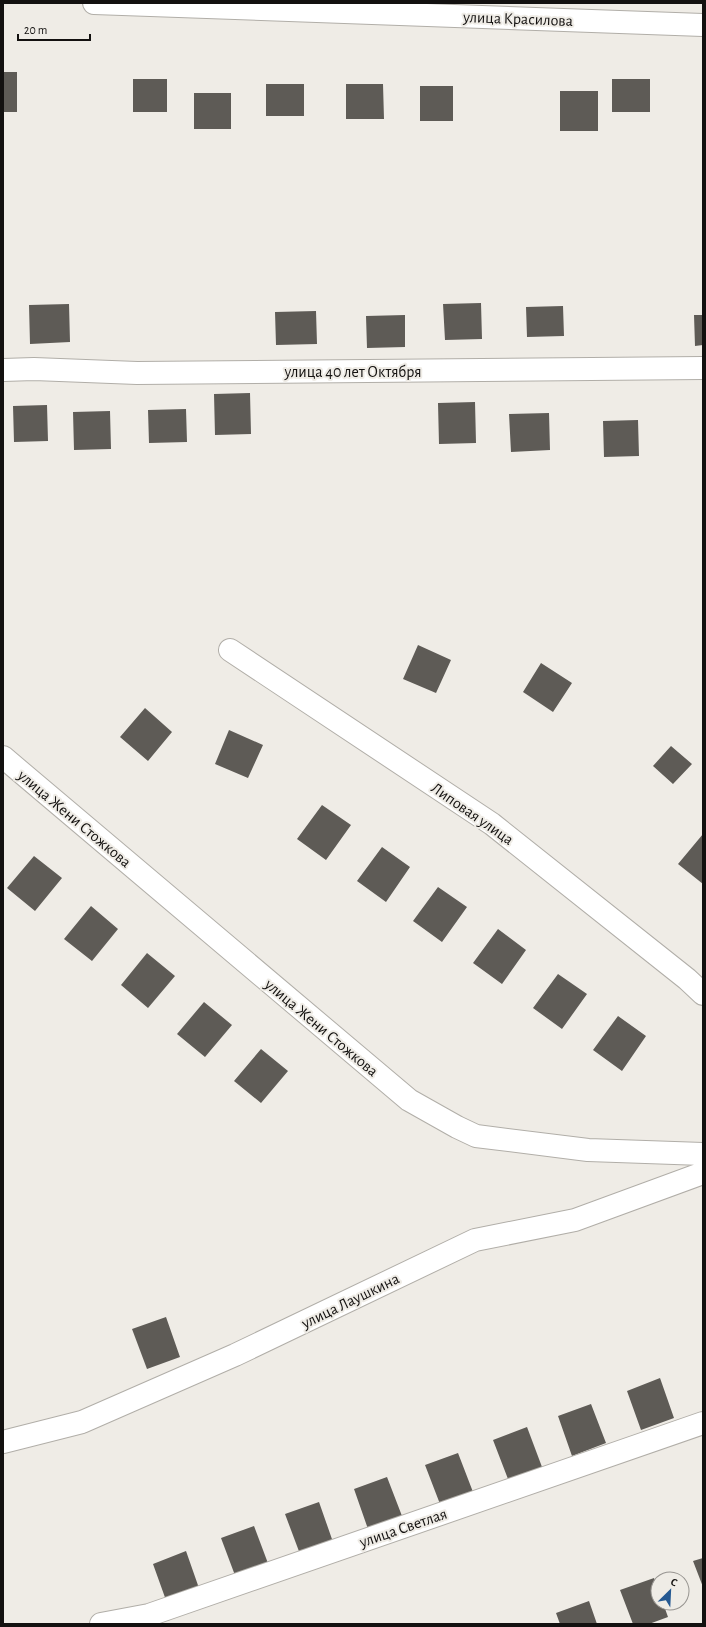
<svg xmlns="http://www.w3.org/2000/svg" width="706" height="1627" font-family="'Alegreya Sans',sans-serif">
  <style>
    .building { fill: #5e5b56 }
    .lines { fill: none; stroke-linecap: round; stroke-linejoin: round }
    .street-casing { stroke: #b1aea8; stroke-width: 24 }
    .street { stroke: #fff; stroke-width: 22 }
    .labels { text-anchor: middle; stroke-width: 4; stroke-linejoin: round; paint-order: stroke }
    .street-label { font-size: 16px; fill: #131110; stroke: #efece6 }
  </style>
  <rect width="100%" height="100%" fill="#efece6"/>
  <!-- building -->
  <path class="building" d="M3,72h14v40h-14z
    M133,79h34v33h-34z
    M612,79h38v33h-38z
    M266,84h38v32h-38z
    M346,84h37l1,35h-38z
    M420,86h33v35h-33z
    M560,91h38v40h-38z
    M194,93h37v36h-37z
    M481,303l1,36 -37,1 -2,-36z
    M69,304l1,38 -40,2 -1,-39z
    M563,306l1,30 -37,1 -1,-30z
    M316,311l1,33 -41,1 -1,-33z
    M405,315v32l-38,1 -1,-32z
    M694,315h9v30l-8,1z
    M250,393l1,41 -36,1 -1,-41z
    M475,402l1,41 -37,1 -1,-41z
    M47,405l1,36 -34,1 -1,-36z
    M186,409l1,33 -38,1 -1,-33z
    M110,411l1,38 -37,1 -1,-38z
    M549,413l1,37 -39,2 -2,-38z
    M638,420l1,36 -35,1 -1,-36z
    M418,645l33,15 -15,33 -33,-14z
    M541,663l31,20 -19,29 -30,-20z
    M145,708l27,24 -24,29 -28,-24z
    M229,730l34,15 -15,33 -33,-14z
    M671,746l21,18 -19,20 -20,-18z
    M322,805l29,20 -25,35 -29,-21z
    M703,834v50l-25,-20z
    M382,847l28,20 -24,35 -29,-21z
    M34,856l28,22 -27,33 -28,-23z
    M438,887l29,20 -25,35 -29,-21z
    M91,906l27,23 -26,32 -28,-22z
    M498,929l28,21 -24,34 -29,-21z
    M147,953l28,23 -27,32 -27,-23z
    M558,974l29,20 -25,35 -29,-21z
    M204,1002l28,23 -27,32 -28,-23z
    M618,1016l28,20 -24,35 -29,-21z
    M261,1049l27,22 -27,32 -27,-22z
    M166,1317l14,40 -33,12 -15,-40z
    M660,1378l14,40 -33,12 -14,-39z
    M591,1404l15,39 -34,13 -14,-40z
    M527,1427l15,40 -34,12 -15,-39z
    M458,1453l15,39 -33,12 -15,-39z
    M387,1477l15,39 -34,13 -14,-40z
    M319,1502l14,40 -33,12 -15,-40z
    M254,1526l15,40 -33,12 -15,-40z
    M186,1551l14,40 -33,12 -14,-39z
    M703,1558v29l-10,-26z
    M654,1578l4,12v13h5l5,14 -19,7h-16l-13,-34z
    M589,1601l8,23h-37l-4,-11z"/>
  <g class="lines">
    <defs>
      <path id="street" d="M94,3l609,22
        M3,370l31,-1 103,4 566,-5
        M230,650l262,174 195,155 16,15
        M3,757l406,343 48,27 19,9 112,14 115,4
        M3,1442l79,-20 153,-67 240,-115 100,-20 128,-47
        M101,1624l48,-9 554,-192"/>
    </defs>
    <!-- street casing -->
    <use href="#street" class="street-casing"/>
    <!-- street -->
    <use href="#street" class="street"/>
  </g>
  <g class="labels">
    <!-- street labels -->
    <g class="street-label">
      <text transform="translate(518 18) rotate(2)" y="6">улица Красилова</text>
      <text x="353" y="377">улица 40 лет Октября</text>
      <text transform="translate(473 813) rotate(35)" y="6">Липовая улица</text>
      <text transform="translate(75 818) rotate(40)" y="6">улица Жени Стожкова</text>
      <text transform="translate(322 1027) rotate(40)" y="6">улица Жени Стожкова</text>
      <text transform="translate(350 1300) rotate(-26)" y="6">улица Лаушкина</text>
      <text transform="translate(403 1527) rotate(-19)" y="6">улица Светлая</text>
    </g>
  </g>
  <!-- border -->
  <rect width="706" height="1627" fill="none" stroke="#131110" stroke-width="8"/>
  <!-- north arrow -->
  <g transform="translate(670 1591) rotate(24)"><circle r="19" fill="#efece6" stroke="#979490"/>
  <path d="M0-3L7 15L0 10L-7 15Z" fill="#255992"/>
  <text y="-6" font-size="11" font-weight="bold" text-anchor="middle" fill="#131110">С</text>
  </g>
  <!-- scale -->
  <path d="M18 34v6h72v-6" fill="none" stroke="#131110" stroke-width="2"/>
  <text x="24" y="34" font-size="12" fill="#131110" stroke="#efece6" stroke-width="3" paint-order="stroke">20 m</text>
</svg>
